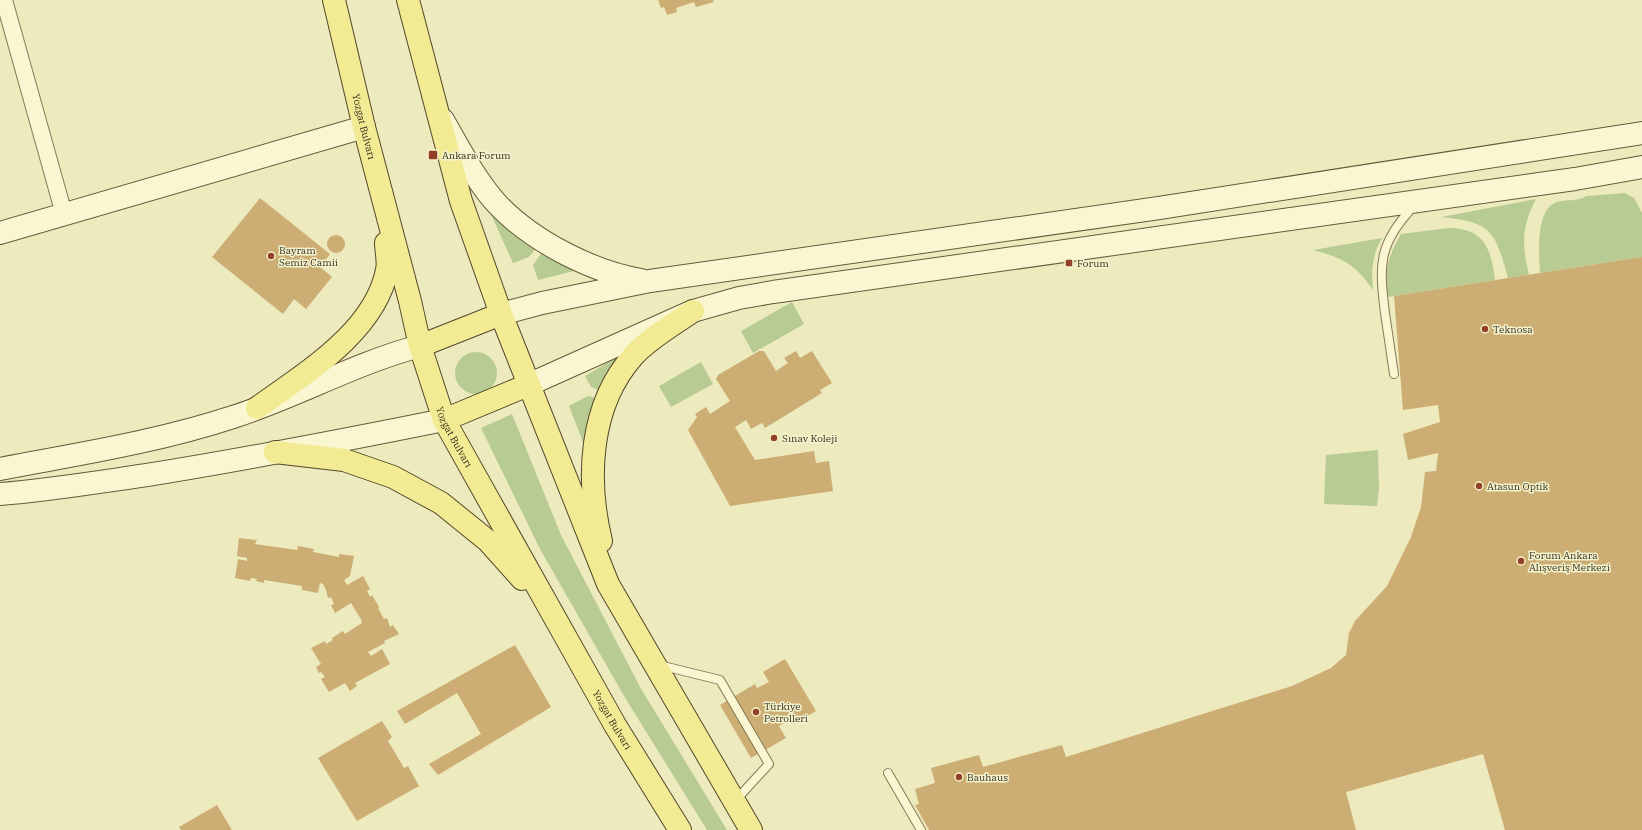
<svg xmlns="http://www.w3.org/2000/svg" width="1642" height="830" font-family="'IBM Plex Serif',serif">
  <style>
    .green { fill: #b7cb92 }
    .building { fill: #ccad73 }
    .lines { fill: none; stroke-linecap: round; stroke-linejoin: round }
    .lane-casing { stroke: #857a57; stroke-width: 10 }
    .street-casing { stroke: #857a57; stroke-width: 18 }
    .secondary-casing { stroke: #675b3a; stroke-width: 24 }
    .primary-casing { stroke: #53472b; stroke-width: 24 }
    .lane { stroke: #f9f6d1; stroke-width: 8 }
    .street { stroke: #f9f6d1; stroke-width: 16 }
    .secondary { stroke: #f9f6d1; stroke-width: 22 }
    .primary { stroke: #f2eb94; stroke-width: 22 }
    .poi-dot { fill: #944027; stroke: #f5f3cd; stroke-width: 1.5 }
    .labels { text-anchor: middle; stroke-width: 3; stroke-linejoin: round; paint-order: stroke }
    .street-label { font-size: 10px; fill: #352e1b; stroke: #f5f3cd }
    .poi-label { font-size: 10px; fill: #352e1b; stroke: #f5f3cd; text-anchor: start }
  </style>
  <rect width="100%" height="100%" fill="#edeabe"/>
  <!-- green -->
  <path class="green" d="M1625,193l9,5 8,15v44l-102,16c-1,-16 -5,-65 17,-71 10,-3 20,0 30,-6z
    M1536,199c-15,29 -14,45 -7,76l-21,3c-13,-47 -16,-56 -67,-61z
    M490,212l13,12 34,23 -8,10 -16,6z
    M1448,228c37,0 43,21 47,52l-107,17c-6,-22 1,-43 13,-63z
    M1382,238c-10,17 -11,33 -9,52 -18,-26 -30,-32 -60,-40z
    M543,251l43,17 -48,12 -5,-15z
    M792,302l12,22 -51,29 -12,-22z
    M632,348l-30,43 -11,-4 -6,-11z
    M455 373a21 21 0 1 1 42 0a21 21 0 1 1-42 0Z
    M701,362l12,22 -42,23 -12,-21z
    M588,396l11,3 -13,51 -17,-44z
    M512,414l49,121 79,152 87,143h-20l-83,-134 -84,-147 -59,-121z
    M1378,450l1,39 -2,17 -53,-2 2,-49z"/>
  <!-- building -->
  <path class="building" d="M658,0h55l1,2 -18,5 -2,-5 -18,6 1,4 -10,3 -3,-8 -3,1z
    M260,198l70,56 -10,13 12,10 -26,32 -12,-10 -11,15 -71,-57z
    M327 244a9 9 0 1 1 18 0a9 9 0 1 1-18 0Z
    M1642,257v573h-137l-22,-76 -137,38 10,38h-427l-14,-25 4,-1 -4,-15 20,-6 -4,-15 48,-13 4,12 79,-22 4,12 226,-71 39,-18 15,-13 3,-22 6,-12 32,-35 24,-49 10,-30 4,-35 11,-1 2,-18 -30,7 -5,-26 37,-12 -2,-17 -35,5 -9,-114z
    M759,351h5l12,20 12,-8 -4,-5 12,-7 4,7 12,-7 20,32 -12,7 2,3 -57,35 -3,-5 -11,6 -5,-9 -11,7 20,33 59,-9 2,12 13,-2 4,30 -103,15 -42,-76 9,-13 -2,-3 11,-7 4,7 20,-13 -14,-22 2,-4z
    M239,538l18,2 -2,4 42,6 1,-4 16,3 -1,3 26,5v-3l15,2 -4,20 -6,4 3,5 16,-9 7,13 -3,2 3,6 2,-2 7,12 -1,1 6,11 3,-1 3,9 3,-2 6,9 -15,7 1,2 -17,9 3,4 11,-7 8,15 -35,19 2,3 -7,5 -5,-8 -16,9 -8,-13 4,-2 -4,-5 -2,1 -3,-6 5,-3 -10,-16 14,-7 1,3 7,-4 -1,-2 11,-7 2,3 17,-11 -1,-1 1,-1 -11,-18 -16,10 -4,-8 3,-1 -3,-7 -3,1 -2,-8 -3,-6 -3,-1 -2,10 -16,-3v-4l-38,-6v3l-8,-2 1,-2 -6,-1 -1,3 -15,-3 3,-19 9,2v-3l-10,-2z
    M515,645l36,62 -113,68 -9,-11 52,-30 -24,-41 -52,31 -8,-13z
    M785,659l31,52 -22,13 -3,-5 -12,7 7,12 -35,20 -31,-53 35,-21 2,4 12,-6 -6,-10z
    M382,721l10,16 -4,4 16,27 4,-2 11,20 -62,35 -39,-63z
    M217,805l15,25h-51l-2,-3z"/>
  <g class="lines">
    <defs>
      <path id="lane" d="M1394,374c-3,-20 -6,-40 -9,-61 -6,-48 -7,-69 28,-106
        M659,665l61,15 49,84 -34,37
        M888,773l33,57"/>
      <path id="street" d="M4,0l60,214"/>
      <path id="secondary" d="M443,120c16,28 34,63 56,86 35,36 94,66 142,74
        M0,233l364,-106
        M501,314l41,-11 108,-22 509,-73 483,-75
        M528,385l165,-74 46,-13 34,-6 802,-113 67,-12
        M0,469c78,-15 157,-27 233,-52 63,-20 122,-54 187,-71
        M0,494c49,-4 98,-12 147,-19 99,-16 198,-35 297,-55"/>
      <g id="primary">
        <path id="s1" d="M334,0l30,127 46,174 10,45 24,74 171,305 65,105"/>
        <path d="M408,0l53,201 40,113 107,270 143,246"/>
        <path d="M420,346l81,-32"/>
        <path d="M257,408c47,-34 118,-76 130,-138 2,-8 -1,-19 -1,-27"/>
        <path d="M444,420l84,-35"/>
        <path d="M275,452l69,8 49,17 48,26 47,38 34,38"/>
        <path d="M601,541c-15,-62 -12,-136 33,-186 17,-18 39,-30 59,-44"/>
      </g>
    </defs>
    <!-- lane casing -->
    <use href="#lane" class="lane-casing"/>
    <!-- street casing -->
    <use href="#street" class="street-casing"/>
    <!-- secondary casing -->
    <use href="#secondary" class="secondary-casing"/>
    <!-- primary casing -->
    <use href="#primary" class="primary-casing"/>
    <!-- lane -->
    <use href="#lane" class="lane"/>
    <!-- street -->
    <use href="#street" class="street"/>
    <!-- secondary -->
    <use href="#secondary" class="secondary"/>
    <!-- primary -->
    <use href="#primary" class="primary"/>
  </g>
  <!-- markers -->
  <g class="poi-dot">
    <rect x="428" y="150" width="10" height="10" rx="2"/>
    <circle cx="271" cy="256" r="4"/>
    <rect x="1065" y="259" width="8" height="8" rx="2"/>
    <circle cx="1485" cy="329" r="4"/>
    <circle cx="774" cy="438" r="4"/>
    <circle cx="1479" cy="486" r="4"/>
    <circle cx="1521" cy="561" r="4"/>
    <circle cx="756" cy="712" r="4"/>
    <circle cx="959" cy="777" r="4"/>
  </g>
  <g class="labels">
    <!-- street labels -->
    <g class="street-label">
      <text dy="4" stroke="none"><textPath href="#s1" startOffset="130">Yozgat Bulvarı</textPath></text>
      <text dy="4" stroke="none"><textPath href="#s1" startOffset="454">Yozgat Bulvarı</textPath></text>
      <text dy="4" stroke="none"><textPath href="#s1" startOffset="778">Yozgat Bulvarı</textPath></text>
    </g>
    <!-- poi labels -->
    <g class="poi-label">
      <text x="442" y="159">Ankara Forum</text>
      <text x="279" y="254">Bayram<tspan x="279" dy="12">Semiz Camii</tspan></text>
      <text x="1077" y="267">Forum</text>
      <text x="1493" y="333">Teknosa</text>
      <text x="782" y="442">Sınav Koleji</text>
      <text x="1487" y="490">Atasun Optik</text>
      <text x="1529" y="559">Forum Ankara<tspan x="1529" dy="12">Alışveriş Merkezi</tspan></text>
      <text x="764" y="710">Türkiye<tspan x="764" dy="12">Petrolleri</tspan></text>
      <text x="967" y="781">Bauhaus</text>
    </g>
  </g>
</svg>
